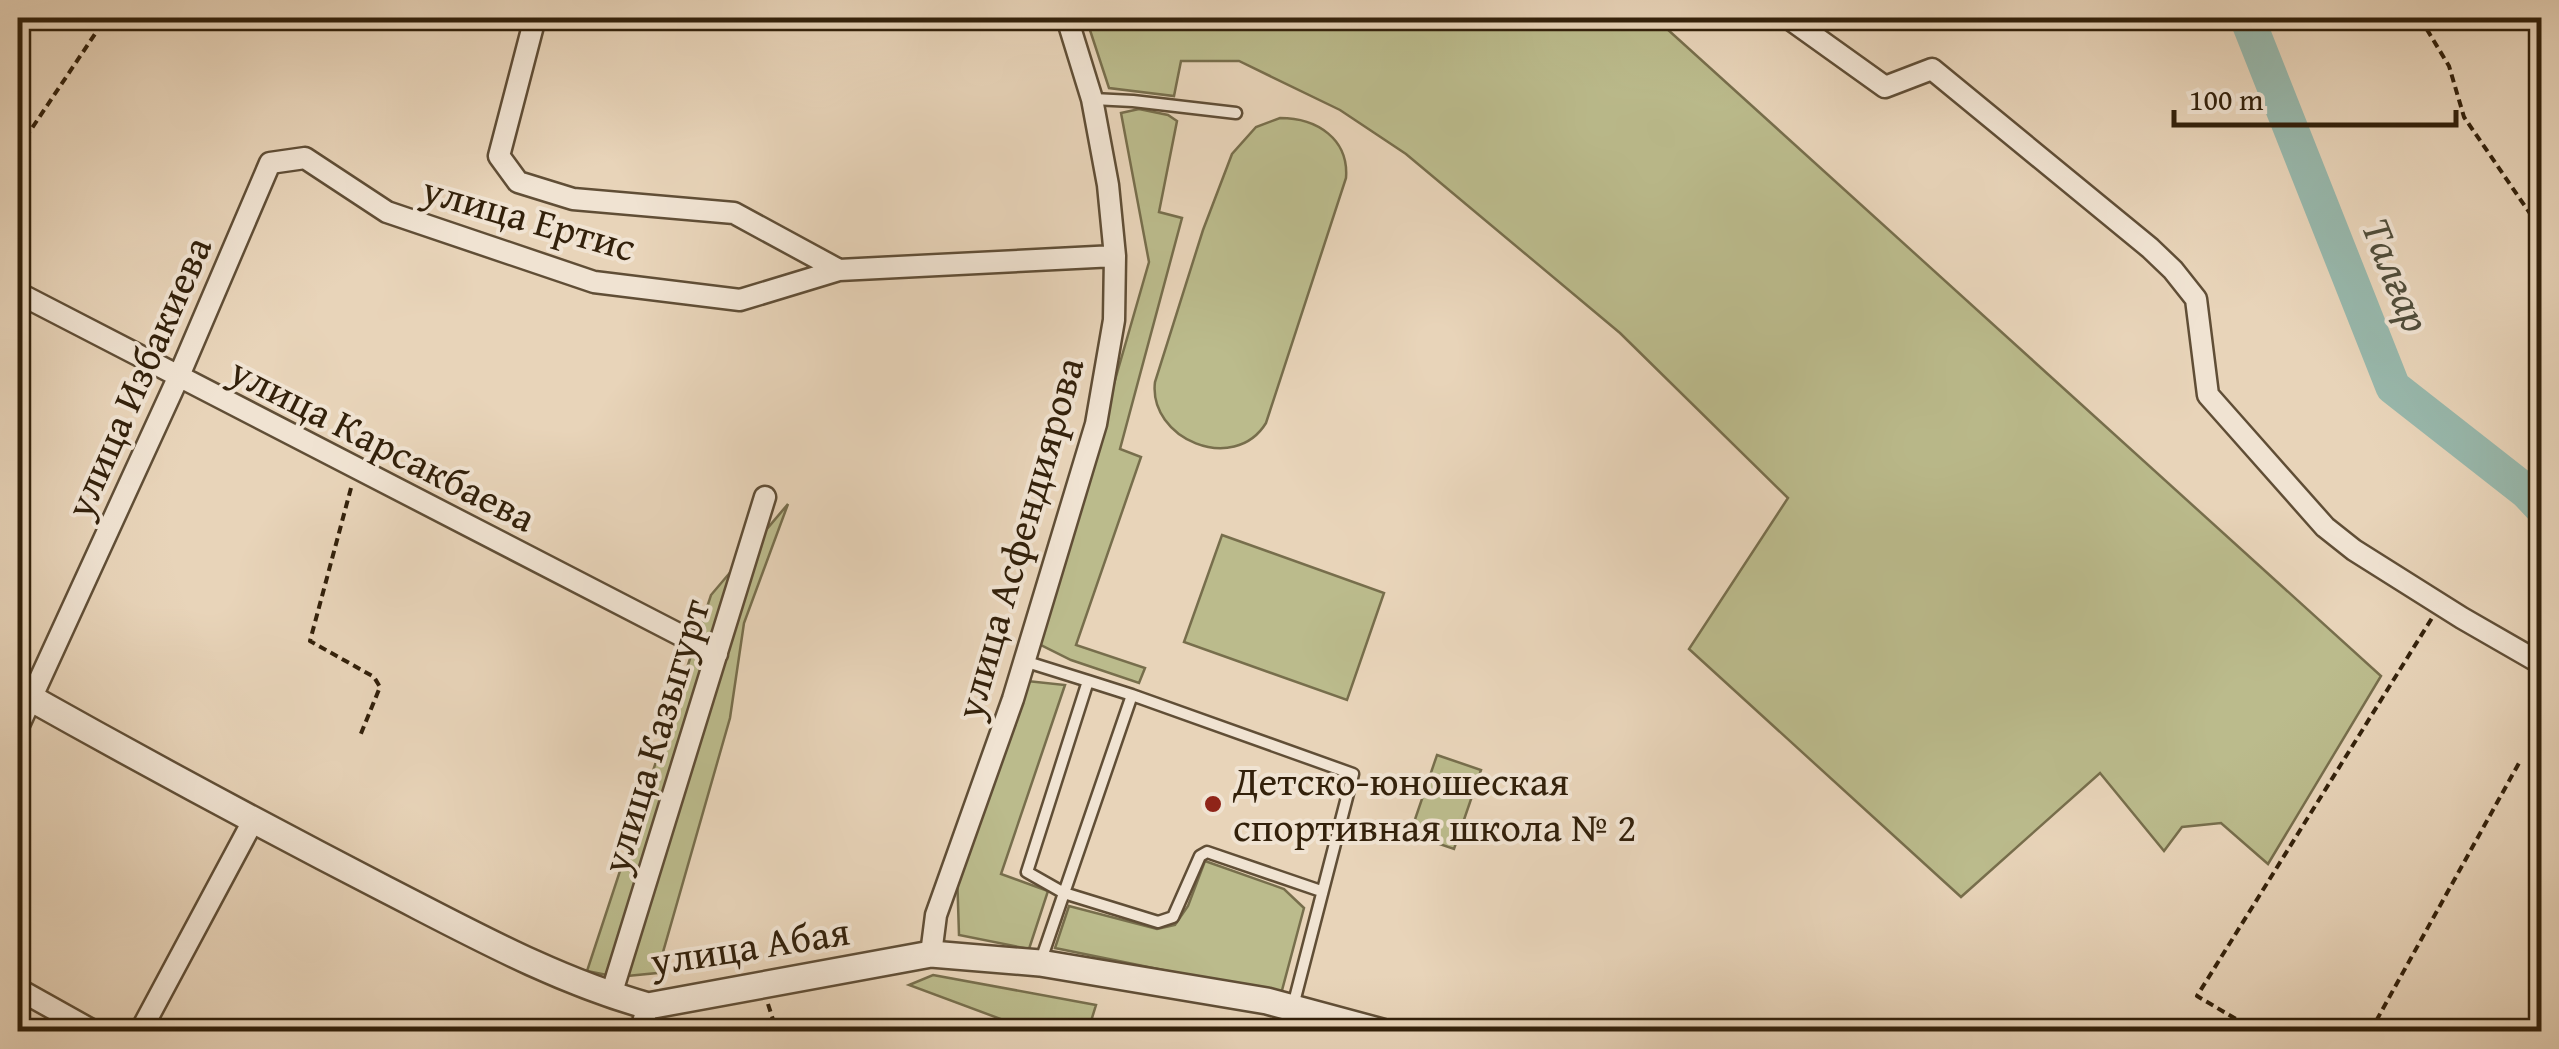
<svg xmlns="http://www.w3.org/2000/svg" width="2559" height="1049" font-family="'Gentium Book Plus',serif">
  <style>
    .green { fill: #bbbb8c; stroke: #776e4c; stroke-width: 2.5 }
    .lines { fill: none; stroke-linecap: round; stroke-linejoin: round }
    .river { stroke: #98b8ac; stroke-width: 35 }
    .service-casing { stroke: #604e36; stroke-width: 15 }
    .minor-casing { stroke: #604e36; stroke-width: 25 }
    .tertiary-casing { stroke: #604e36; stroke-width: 30 }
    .path { stroke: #33210b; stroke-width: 4; stroke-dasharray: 8 5; stroke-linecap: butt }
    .service { stroke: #f0e3d2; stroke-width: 10 }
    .minor { stroke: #f0e3d2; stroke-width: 20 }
    .tertiary { stroke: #f0e3d2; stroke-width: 25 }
    .poi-dot { fill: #8f2418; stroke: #f0e3d2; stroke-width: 4 }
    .labels { text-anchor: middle; stroke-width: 8; stroke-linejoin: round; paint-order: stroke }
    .street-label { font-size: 40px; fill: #33210b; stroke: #f0e3d2 }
    .poi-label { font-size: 40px; fill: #33210b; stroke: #f0e3d2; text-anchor: start }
    .water-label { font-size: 42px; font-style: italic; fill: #514e3b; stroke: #f0e3d2 }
  </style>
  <rect width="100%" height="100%" fill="#e8d4b9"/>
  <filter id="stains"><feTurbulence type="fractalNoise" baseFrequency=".002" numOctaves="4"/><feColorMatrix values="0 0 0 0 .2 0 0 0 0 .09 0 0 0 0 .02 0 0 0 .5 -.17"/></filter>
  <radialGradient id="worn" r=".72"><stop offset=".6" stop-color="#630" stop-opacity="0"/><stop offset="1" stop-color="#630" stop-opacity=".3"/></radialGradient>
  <!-- green -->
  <path class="green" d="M1086,18h569l726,658 -113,188 -47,-41 -39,4 -18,24 -64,-78 -139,124 -272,-248 99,-151 -168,-165 -214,-179 -66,-44 -101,-49h-58l-7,35 -65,-8z
    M1139,109l29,6 9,6 -18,91 23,6 -62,231 21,8 -65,188 69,23 -6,15 -68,-23 -32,-16 110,-382 -28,-149z
    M1280,118c37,0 69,21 66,60l-80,245c-32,52 -118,16 -111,-41l48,-152 29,-76 24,-27z
    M788,504l-44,119 -14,95 -73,255 -40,4 -30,-6 124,-376z
    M1222,535l162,58 -37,107 -163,-58z
    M1027,681l38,4 -64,189 47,17 -19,58 -70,-14 -2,-64z
    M1437,755l44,15 -27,79 -44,-15z
    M1205,861l79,28 20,19 -23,86 -226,-46 14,-42 88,23 18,-4 13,-19z
    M933,975l163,30 -8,26h-55l-124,-46z"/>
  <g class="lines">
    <!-- river -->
    <path class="river" d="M2247,18l146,369 134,105 15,16"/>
    <defs>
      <path id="service" d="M1093,99l40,2 103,12
        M1024,661l64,20
        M1132,695l-44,-14 -61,191 37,21 94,29 15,-5 27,-61 7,-4 114,39
        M1040,963l92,-268 221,79 -60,232"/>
      <path id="minor" d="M535,18l-36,138 19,26 55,17 161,14 105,57 276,-14
        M1782,18l8,1 95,68 47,-18 218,179 23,22 23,29 12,96 117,132 29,23 108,68 80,46
        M18,293l699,361
        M18,727l160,-349 92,-215 35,-5 82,54 207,70 146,18 99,-30
        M931,954l5,-39 77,-216 83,-275 18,-104 1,-64 -7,-71 -16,-86 -25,-81
        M18,989l77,43
        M611,995l154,-498
        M140,1032l113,-211
        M640,1032l8,-26
        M2535,1032l7,-12"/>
      <path id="tertiary" d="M18,691c121,68 243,134 367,198 86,44 170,91 263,117l283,-52 109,9 227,38 115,31"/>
    </defs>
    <!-- service casing -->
    <use href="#service" class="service-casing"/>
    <!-- minor casing -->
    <use href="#minor" class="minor-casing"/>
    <!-- tertiary casing -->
    <use href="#tertiary" class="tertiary-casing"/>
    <!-- path -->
    <path class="path" d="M2420,18l29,48 15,51 78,114
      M18,149l83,-124v-7
      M351,488l-41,153 64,36 6,10 -20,49
      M768,1004l9,28
      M2258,1032l-61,-36 235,-378
      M2370,1032l149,-269"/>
    <!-- service -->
    <use href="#service" class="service"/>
    <!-- minor -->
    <use href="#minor" class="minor"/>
    <!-- tertiary -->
    <use href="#tertiary" class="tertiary"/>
  </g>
  <!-- markers -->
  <circle class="poi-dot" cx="1213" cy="804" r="10"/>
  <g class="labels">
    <!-- street labels -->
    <g class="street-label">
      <text transform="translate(529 218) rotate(16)" y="14">улица Ертис</text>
      <text transform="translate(138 377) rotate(-66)" y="14">улица Избакиева</text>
      <text transform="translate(383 444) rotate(27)" y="14">улица Карсакбаева</text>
      <text transform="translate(1019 538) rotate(-74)" y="14">улица Асфендиярова</text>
      <text transform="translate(655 736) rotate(-73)" y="14">улица Казыгурт</text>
      <text transform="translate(750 946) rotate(-9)" y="14">улица Абая</text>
    </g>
    <!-- poi labels -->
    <g class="poi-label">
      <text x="1233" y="795">Детско-юношеская<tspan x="1233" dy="46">спортивная школа № 2</tspan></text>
    </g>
    <!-- water labels -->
    <g class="water-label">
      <text transform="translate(2397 275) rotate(68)" y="15">Талғар</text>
    </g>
  </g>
  <!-- margin -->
  <rect width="2559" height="1049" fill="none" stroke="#e8d4b9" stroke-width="60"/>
  <rect x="20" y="20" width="2519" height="1009" fill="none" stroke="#33210b" stroke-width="5"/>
  <rect x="30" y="30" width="2499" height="989" fill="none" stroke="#33210b" stroke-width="2.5"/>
  <!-- scale -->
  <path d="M2174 110v15h282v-15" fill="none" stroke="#33210b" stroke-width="5"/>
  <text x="2189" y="110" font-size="30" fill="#33210b" stroke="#f0e3d2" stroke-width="8" paint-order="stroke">100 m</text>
  <rect width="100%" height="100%" filter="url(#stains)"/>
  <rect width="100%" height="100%" fill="url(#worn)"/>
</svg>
